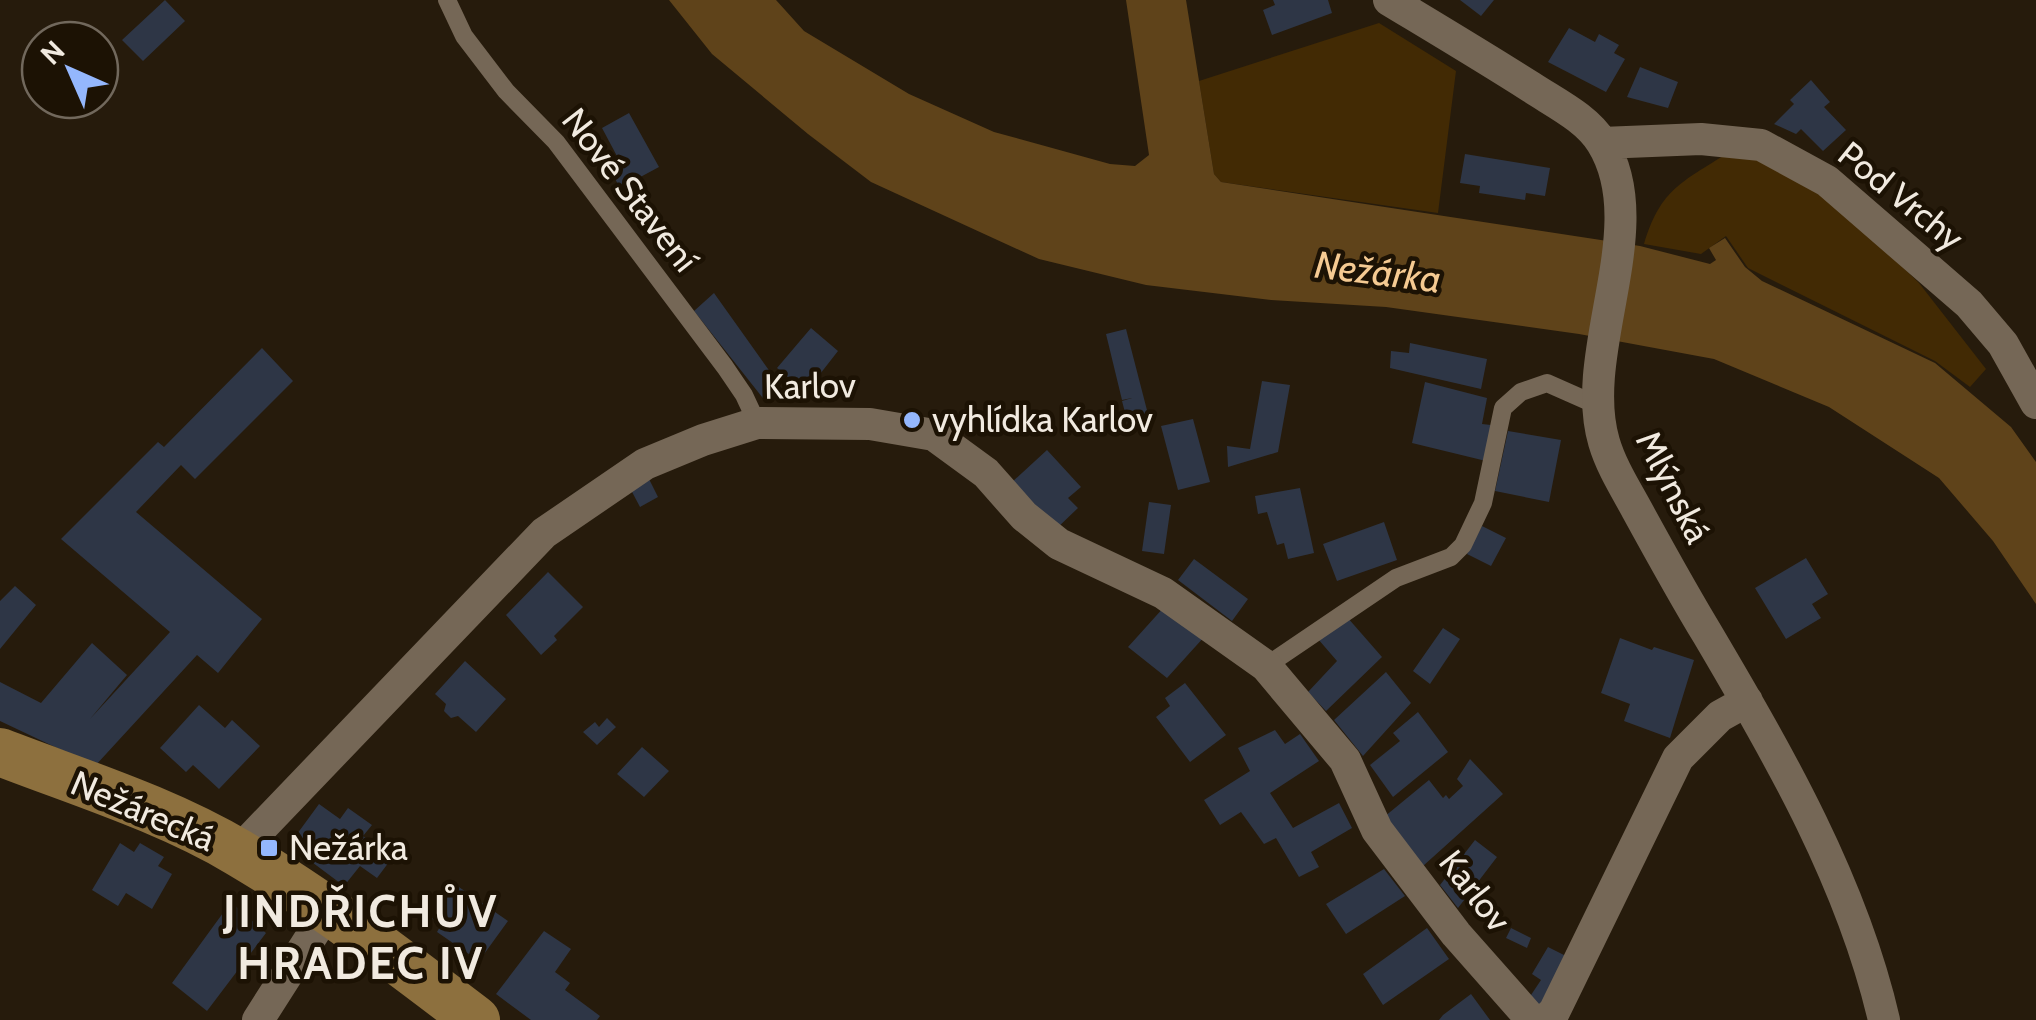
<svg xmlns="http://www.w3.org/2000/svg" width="2036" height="1020" font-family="Cabin,sans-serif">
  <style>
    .green { fill: #422a04 }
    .water { fill: #5f431a }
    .building { fill: #2e3646 }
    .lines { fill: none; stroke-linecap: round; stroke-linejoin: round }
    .lane { stroke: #756756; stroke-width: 18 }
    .street { stroke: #756756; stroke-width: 32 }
    .secondary { stroke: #8d703e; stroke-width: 48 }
    .poi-dot { fill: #94b7fd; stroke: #1c1204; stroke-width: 4 }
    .labels { text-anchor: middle; stroke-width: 9; stroke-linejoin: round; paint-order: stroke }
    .street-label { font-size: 35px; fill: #f1eae0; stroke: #1c1204 }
    .poi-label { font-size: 35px; fill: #f1eae0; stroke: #1c1204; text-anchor: start }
    .water-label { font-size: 38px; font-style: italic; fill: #f5ca92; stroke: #1c1204 }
    .district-label { font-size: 45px; font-weight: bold; letter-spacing: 2.5px; fill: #f1eae0; stroke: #1c1204 }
  </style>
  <rect width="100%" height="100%" fill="#261b0c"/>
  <!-- green -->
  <path class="green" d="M1379,23l77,48 -18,142 -217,-31 -7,-8 -15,-93z
    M1723,156l39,2 75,44 82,81 67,86 -16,18 -35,-26 -187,-93 -22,-32 -25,18 -57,-10c16,-52 34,-60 79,-88z"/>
  <!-- water -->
  <path class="water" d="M669,0h107l28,31 105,63 85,38 116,32 25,2 14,-11 -23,-155h60l28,174 7,8 419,64 70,18 6,-4 -7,-12 16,-10 20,29 17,14 173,82 76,64 25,35v142l-43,-63 -54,-63 -110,-71 -115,-48 -135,-25 -193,-27 -115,-7 -125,-15 -107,-26 -168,-77 -63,-48 -96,-80z"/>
  <!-- building -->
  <path class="building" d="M165,0l20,21 -42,40 -21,-21z
    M1273,0h55l4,13 -60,22 -9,-25 12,-5z
    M1460,0h34l-13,16z
    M1569,28l26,14 4,-8 20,11 -5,8 11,6 -19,33 -58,-30z
    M1640,67l38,15 -10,26 -41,-11z
    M1811,80l19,22 -6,5 22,23 -23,21 -22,-22 -5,5 -22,-10 20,-20 -4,-4z
    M629,113l30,54 -39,21 -13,-24 11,-6 -16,-30z
    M1465,154l85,14 -5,28 -19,-3 -1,7 -46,-7 1,-7 -20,-3z
    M714,293l69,97 -17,12 -72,-91z
    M811,328l27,23 -32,41 -29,-24z
    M1126,329l23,89 -21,6 -6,-23 10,-3 -10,2 -16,-66z
    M1410,343l77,16 -6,30 -91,-21 1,-17 18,2z
    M262,348l31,33 -98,98 -14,-14 -45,47 126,107 -44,54 -21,-18 -102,111 -95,-45v-39l41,21 51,-60 35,32 -37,44 80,-87 -109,-93 97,-97 6,5z
    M1262,381l28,4 -12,67 -50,15 -1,-21 23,3z
    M1425,382l62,16 -5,26 9,1 -5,36 -74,-18z
    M1193,419l17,63 -32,8 -17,-64z
    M1508,431l53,9 -12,62 -54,-11z
    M1047,450l34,37 -13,11 10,10 -23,22 -44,-47z
    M649,479l9,18 -18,10 -9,-17z
    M1300,488l14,65 -26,6 -4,-16 -7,2 -10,-33 -9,2 -3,-18z
    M1149,502l22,3 -7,49 -22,-3z
    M1384,522l13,38 -60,21 -14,-37z
    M1482,526l24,12 -15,28 -24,-12z
    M1806,558l22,36 -16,10 9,14 -35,21 -31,-51z
    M1194,559l54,40 -16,22 -54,-41z
    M548,572l35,35 -29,29 3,4 -16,15 -35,-40z
    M15,586l21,19 -36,44v-48z
    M1165,606l40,30 -38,42 -39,-31z
    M1347,617l35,40 -56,54 -18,-19 29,-31 -19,-22z
    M1443,628l17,11 -30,45 -17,-13z
    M1620,638l32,12 2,-3 40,13 -24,78 -46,-17 6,-17 -29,-11z
    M465,661l41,38 -30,33 -18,-16 -7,2 -7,-7 2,-7 -11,-10z
    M1386,672l25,31 -48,53 -29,-36z
    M1185,683l41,52 -36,27 -34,-45 14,-11 -5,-8z
    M199,705l26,23 7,-8 28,26 -41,43 -26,-24 -7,7 -26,-24z
    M1418,712l30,40 -55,45 -23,-32 30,-24 -7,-8z
    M607,718l9,9 -19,18 -14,-13 12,-10 4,5z
    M1275,730l10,14 15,-10 19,27 -49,32 23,35 46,-25 13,25 -41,24 8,15 -20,10 -23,-39 -12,6 -23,-32 -21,13 -16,-25 46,-29 -12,-23z
    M642,747l27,24 -25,26 -27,-23z
    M1470,759l33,35 -80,72 -39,-49 45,-37 14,18 3,-3 3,4 14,-13 -6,-7z
    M319,804l21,15 8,-11 24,17 -9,11 29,22 -15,20 -17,-12 -16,20 -55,-41z
    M1475,840l22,17 -39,51 -18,-23z
    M120,843l14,9 6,-9 24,14 -6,9 14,8 -20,35 -26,-16 -8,13 -26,-16z
    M1384,869l21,27 -59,38 -20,-30z
    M456,885l52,36 -29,40 -42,-29 4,-7 -9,-6z
    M231,902l35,31 -59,78 -35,-28z
    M1427,928l22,31 -66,46 -20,-31z
    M1511,928l20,10 -4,10 -21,-10z
    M544,931l27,18 -16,23 15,11 -5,7 35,26 -3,4h-66l-35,-26z
    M1548,947l24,12 -24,46 -13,1 -6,-8 12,-18 -9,-6z
    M1471,994l19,26h-51l4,-5z"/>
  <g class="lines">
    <!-- lane -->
    <path class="lane" d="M447,0l17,36 42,55 50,51 169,225 19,28 13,28
      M1266,666l130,-88 55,-21 12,-12 20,-42 20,-95 18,-16 26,-9 52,23"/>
    <!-- street -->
    <path class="street" d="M1389,0c48,29 95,57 142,87 24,16 56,31 71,56 52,84 -25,208 2,299 7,24 21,46 33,68 23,42 46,84 71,125 72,122 144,247 176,385
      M1602,143l99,-4 60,6 66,36 142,123 34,40 33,59
      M238,852l306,-319 101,-69 58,-24 54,-17 113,1 64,11 52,38 38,43 35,28 104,49 103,73 79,94 32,70 79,104 76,86
      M258,1020l69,-108
      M1545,1020l9,-8 124,-254 42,-42 27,-15"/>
    <!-- secondary -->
    <path class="secondary" d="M0,752c80,31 165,57 239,101 83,49 161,109 237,167"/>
  </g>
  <!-- markers -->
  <g class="poi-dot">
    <circle cx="912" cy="420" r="10"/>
    <rect x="259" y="838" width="20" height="20" rx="5"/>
  </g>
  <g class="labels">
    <!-- street labels -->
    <g class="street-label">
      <text transform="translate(630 190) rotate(52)" y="12">Nové Stavení</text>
      <text transform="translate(1901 196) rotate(39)" y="12">Pod Vrchy</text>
      <text transform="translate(810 386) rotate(-1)" y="12">Karlov</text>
      <text transform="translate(1673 487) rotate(63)" y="12">Mlýnská</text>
      <text transform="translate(143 811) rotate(23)" y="12">Nežárecká</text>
      <text transform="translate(1475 891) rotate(52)" y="12">Karlov</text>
    </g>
    <!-- poi labels -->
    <g class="poi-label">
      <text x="932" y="432">vyhlídka Karlov</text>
      <text x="289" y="860">Nežárka</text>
    </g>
    <!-- water labels -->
    <g class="water-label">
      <text transform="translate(1378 272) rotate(7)" y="13">Nežárka</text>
    </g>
    <!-- district labels -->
    <g class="district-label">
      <text x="361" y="927">JINDŘICHŮV<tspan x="361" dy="52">HRADEC IV</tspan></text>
    </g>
  </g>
  <!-- north arrow -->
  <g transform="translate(70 70) rotate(315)"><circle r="48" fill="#1c1204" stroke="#71685c" stroke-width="2.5"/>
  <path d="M0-8L18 38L0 25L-18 38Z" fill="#94b7fd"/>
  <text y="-15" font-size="28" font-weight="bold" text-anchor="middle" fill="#f1eae0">N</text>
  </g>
</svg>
